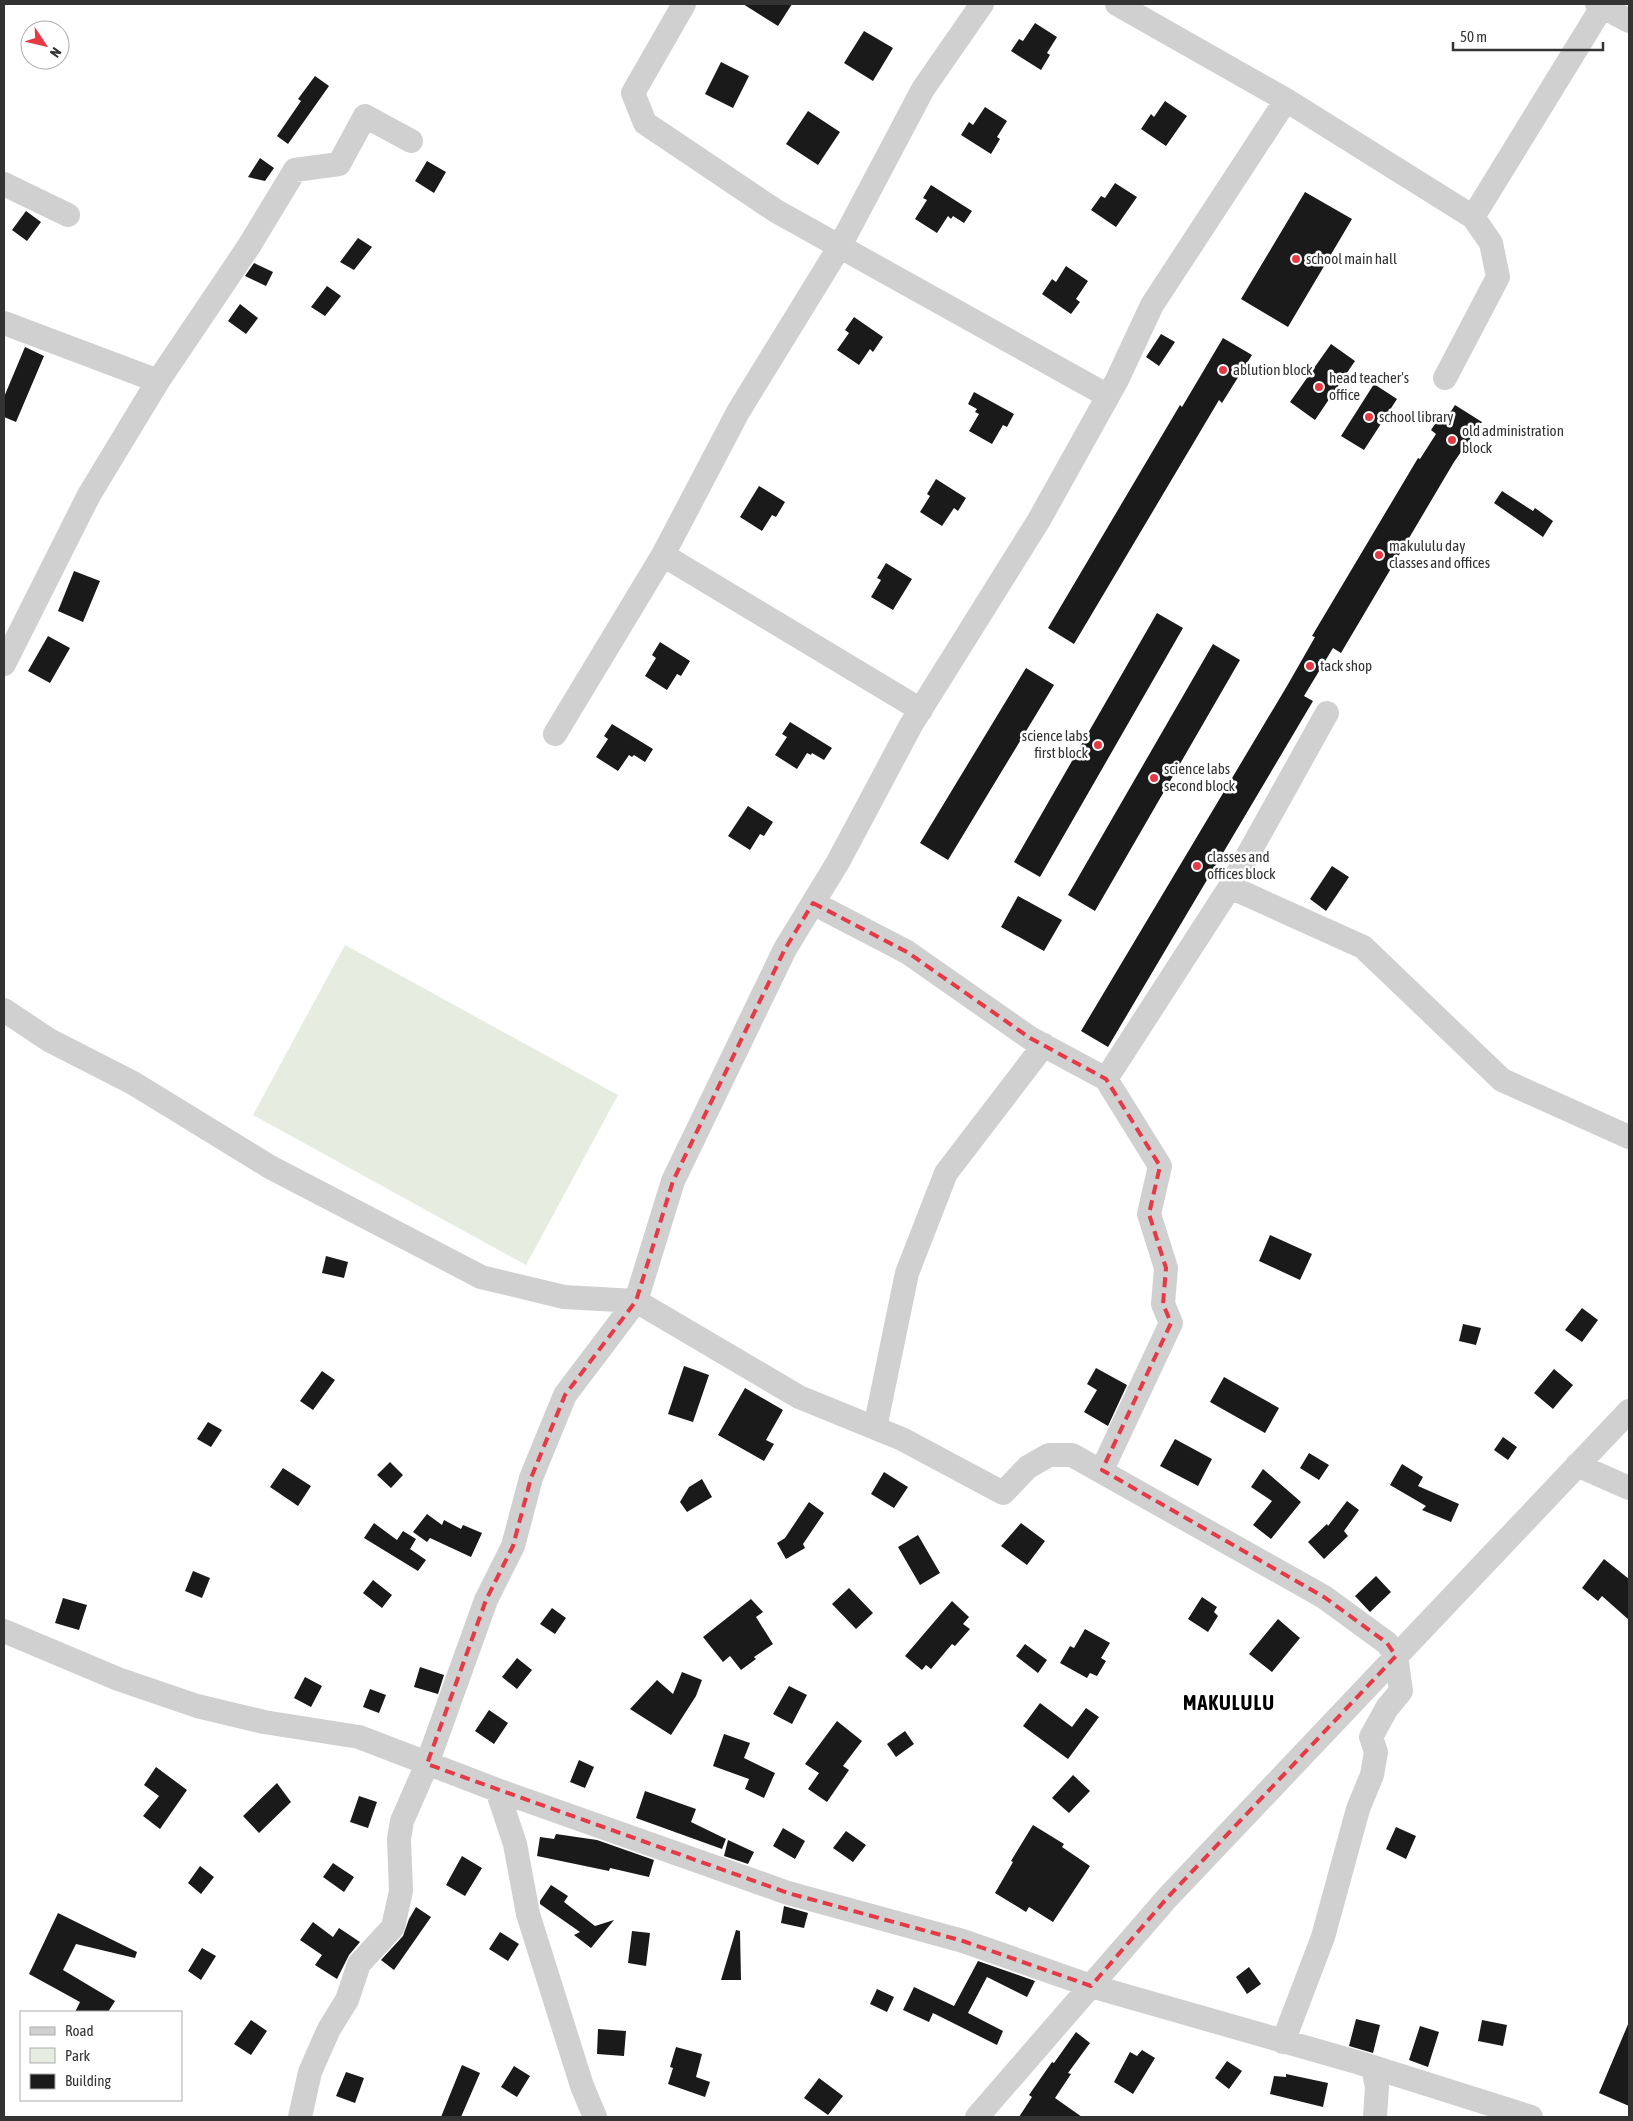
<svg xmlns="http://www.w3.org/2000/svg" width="1633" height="2121" font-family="'Asap Condensed',sans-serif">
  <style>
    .green { fill: #e6ecdf }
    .building { fill: #1a1a1a }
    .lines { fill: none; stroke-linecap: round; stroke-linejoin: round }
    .minor { stroke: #d0d0d0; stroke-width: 24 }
    .marked { fill: none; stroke: #e63946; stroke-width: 4; stroke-dasharray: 10 6; stroke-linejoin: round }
    .poi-dot { fill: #e63946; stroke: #fff; stroke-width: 2 }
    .labels { text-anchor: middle; stroke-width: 5; stroke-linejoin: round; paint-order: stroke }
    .poi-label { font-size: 15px; fill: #333; stroke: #fff; text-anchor: start }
    .district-label { font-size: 20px; font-weight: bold; letter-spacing: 1px; fill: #000; stroke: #fff }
  </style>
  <rect width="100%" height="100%" fill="#fff"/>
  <!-- green -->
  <path class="green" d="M345,945l273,150 -92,170 -273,-150z"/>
  <!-- building -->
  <path class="building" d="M743,4h49l-14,22z
    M1035,23l22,14 -10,16 3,2 -9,15 -30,-19 8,-12 4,2z
    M864,31l29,17 -20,33 -29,-18z
    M721,62l28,14 -16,32 -28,-14z
    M315,76l14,10 -41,58 -11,-8 24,-35 -3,-2z
    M1165,101l22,15 -21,30 -25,-17 10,-15 3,3z
    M985,107l22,14 -10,16 3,2 -9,15 -30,-19 8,-13 4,3z
    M808,111l32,21 -22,33 -32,-21z
    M260,158l14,10 -9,13 -17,-4z
    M427,161l19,11 -12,21 -19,-12z
    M1115,183l22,14 -21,30 -25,-17 10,-14 4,2z
    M931,185l41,26 -8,12 -11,-7 -2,3 -3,-3 -11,17 -22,-14 12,-19 -4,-2z
    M1305,192l47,27 -64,108 -47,-28z
    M26,211l15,11 -14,19 -15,-11z
    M358,238l14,9 -18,23 -14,-8z
    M254,263l19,9 -7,14 -21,-10z
    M1066,266l22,15 -12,18 4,3 -9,12 -29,-20 10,-15 4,3z
    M327,286l14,10 -16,20 -14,-9z
    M240,304l18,14 -12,16 -18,-13z
    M854,317l29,20 -10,15 -3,-3 -11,16 -22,-15 12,-17 -4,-3z
    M1161,334l14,8 -16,24 -13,-9z
    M1223,338l29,17 -30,48 -3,-3 -145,244 -26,-16 132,-223 2,2z
    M1331,344l24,17 -40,59 -25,-18z
    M25,347l19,9 -28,66 -12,-5v-20z
    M1374,384l23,15 -33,51 -23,-14z
    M974,392l40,22 -7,13 -4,-2 -11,19 -23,-13 10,-17 -4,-2 2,-3 -9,-5z
    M1455,405l27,17 -28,40 -113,191 -8,-5 -29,48 9,5 -205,346 -27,-16 206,-345 28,-49 -3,-1 106,-178 2,1 16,-25 -5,-4 10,-15 5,4z
    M936,479l30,19 -8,13 -4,-3 -12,18 -22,-14 10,-16 -3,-2z
    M759,486l26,16 -9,15 -4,-2 -10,16 -22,-14z
    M1502,491l31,20 2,-3 18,13 -10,16 -49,-34z
    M886,563l26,16 -19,31 -22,-13 10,-17 -4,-2z
    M74,571l26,10 -17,41 -25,-11z
    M1157,613l26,15 -143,249 -26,-15z
    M48,636l22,12 -20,35 -22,-12z
    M660,642l30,19 -9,15 -4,-2 -10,16 -22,-14 11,-18 -4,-3z
    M1213,644l27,16 -145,251 -27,-16z
    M1026,668l28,17 -106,175 -28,-17z
    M790,722l42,26 -8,12 -12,-7 -1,2 -4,-2 -10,16 -22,-14 12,-18 -5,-3z
    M612,724l41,25 -8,13 -11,-7 -2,2 -3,-2 -11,16 -22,-14 12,-18 -4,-3z
    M748,806l25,16 -9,14 -4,-2 -10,16 -22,-14z
    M1332,866l17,11 -23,34 -16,-12z
    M1018,896l44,24 -18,31 -43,-24z
    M1270,1235l42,19 -12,26 -41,-19z
    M326,1256l22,6 -4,16 -22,-5z
    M1582,1308l16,12 -16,22 -17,-12z
    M1463,1324l18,4 -5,17 -17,-4z
    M684,1366l25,9 -16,47 -25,-8z
    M1096,1368l31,17 -19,41 -24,-14 13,-22 -10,-6z
    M1554,1369l19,16 -20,24 -19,-16z
    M322,1371l13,9 -22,30 -13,-9z
    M1224,1377l55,31 -14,25 -55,-31z
    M745,1388l38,22 -17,30 8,4 -10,17 -46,-26z
    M208,1422l14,8 -11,17 -14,-8z
    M1503,1437l14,10 -9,13 -14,-10z
    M1175,1439l37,20 -14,27 -38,-20z
    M1309,1453l20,12 -10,15 -19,-12z
    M390,1462l13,13 -12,13 -14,-13z
    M1402,1464l21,13 -5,9 41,18 -8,18 -29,-12 4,-4 -36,-21z
    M283,1468l28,18 -13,20 -28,-19z
    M1263,1469l38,33 -30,37 -18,-14 19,-24 -21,-14z
    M884,1472l24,15 -14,21 -23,-14z
    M702,1479l10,18 -25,15 -7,-10 9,-15z
    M1347,1501l12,9 -15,21 4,5 -24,23 -16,-17 19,-18 1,2z
    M809,1502l15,11 -21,31 2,4 -19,11 -9,-16 8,-5z
    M427,1514l15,11 2,-5 17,9 2,-4 19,8 -11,24 -41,-19 -3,4 -14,-10z
    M374,1523l23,17 6,-9 13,8 -6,10 16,11 -8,11 -54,-33z
    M1021,1523l24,18 -18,24 -26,-19z
    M918,1535l22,38 -20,12 -22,-38z
    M1604,1559l25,20v41l-27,-24 -4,5 -16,-13z
    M193,1571l17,7 -8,20 -17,-7z
    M1376,1576l15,16 -21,20 -15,-16z
    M373,1580l19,15 -10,13 -19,-15z
    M849,1588l24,25 -17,16 -24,-25z
    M1202,1597l15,10 -3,5 4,4 -10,16 -20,-13z
    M63,1598l24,7 -8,25 -24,-7z
    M751,1599l12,13 -7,5 17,27 -19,13 2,2 -15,11 -11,-14 -7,6 -20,-25z
    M952,1601l17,16 -6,7 7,5 -15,17 -3,-2 -21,25 -5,-4 -4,5 -17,-14z
    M552,1608l14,10 -11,16 -15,-10z
    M1278,1619l22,19 -28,34 -23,-18z
    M1085,1629l25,14 -9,15 5,3 -9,15 -7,-3 -3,5 -27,-15 10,-17 4,2z
    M1025,1644l22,16 -9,13 -22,-17z
    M517,1658l15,12 -15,19 -15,-12z
    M420,1667l24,8 -6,19 -24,-7z
    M682,1672l20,8 -6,16 -25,39 -41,-26 27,-29 16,14z
    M305,1677l17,9 -11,21 -17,-9z
    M789,1686l18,9 -15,29 -19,-10z
    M370,1689l16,6 -7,18 -16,-6z
    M1040,1703l32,24 14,-19 13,9 -31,42 -45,-33z
    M489,1710l19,13 -14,21 -19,-13z
    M837,1721l25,20 -19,25 6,4 -22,32 -19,-13 11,-16 -14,-9z
    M905,1731l9,13 -18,13 -9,-13z
    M724,1734l26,9 -6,15 31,15 -11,25 -19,-9 4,-10 -36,-13z
    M579,1760l15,7 -9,21 -15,-6z
    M156,1767l31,23 -27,39 -17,-13 16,-20 -15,-11z
    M1073,1775l17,16 -21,22 -17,-15z
    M277,1783l14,19 -32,31 -16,-17z
    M645,1791l51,18 -5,13 35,17 -4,10 -86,-31z
    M359,1796l18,6 -9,26 -18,-6z
    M1033,1825l31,19 -2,3 28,19 -37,56 -24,-15 -3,5 -31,-19 18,-31 -2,-1z
    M1396,1827l20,9 -10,23 -20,-10z
    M783,1828l22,13 -10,18 -22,-13z
    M846,1831l20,14 -13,17 -20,-14z
    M556,1834l41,6 57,20 -5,17 -39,-9 -1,3 -72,-15 3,-19 14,2z
    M728,1840l26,12 -6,12 -24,-8z
    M462,1856l20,12 -17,28 -19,-11z
    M333,1863l21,14 -10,15 -21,-15z
    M200,1866l14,11 -13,17 -13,-11z
    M551,1885l17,11 -4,6 31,24 19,-6 -23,28 -17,-13 6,-3 -40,-28v-3z
    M784,1906l24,7 -4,15 -23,-5z
    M416,1907l15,10 -37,53 -13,-10 22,-24 6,-17z
    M58,1913l79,39 -2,6 -59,-14 -13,26 52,31 -7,11h-33l5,-10 -51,-28z
    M313,1922l20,15 6,-9 21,14 -11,13 -12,24 -22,-14 7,-10 -22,-15z
    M736,1930l4,1 1,49h-20z
    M632,1931l18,2 -4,33 -18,-3z
    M500,1932l19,12 -11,17 -19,-12z
    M202,1948l14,8 -15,24 -13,-9z
    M978,1961l57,20 -8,16 -40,-20 -19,36 35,18 -6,14 -64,-32 -4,9 -26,-12 11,-23 40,19z
    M1249,1967l12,17 -14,10 -11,-17z
    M877,1989l17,8 -7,15 -17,-8z
    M1356,2019l24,6 -7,28 -24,-7z
    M251,2020l16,11 -16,24 -17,-11z
    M1482,2020l25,5 -4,21 -25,-5z
    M1629,2022v84l-30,-13z
    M1420,2026l19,6 -11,35 -19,-7z
    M598,2029l28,2 -2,25 -27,-2z
    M1076,2032l14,11 -22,30 3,1 -16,24 27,19h-63l13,-20 -3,-2 23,-33 2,1z
    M676,2047l26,7 -6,23 14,5 -5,15 -37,-13 5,-16 -3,-1z
    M1142,2050l13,8 -22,36 -19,-12 16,-30 7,4z
    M1227,2061l15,10 -13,18 -14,-11z
    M462,2065l18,8 -19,44h-20z
    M514,2066l16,10 -13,21 -16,-10z
    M346,2072l18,6 -9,25 -19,-7z
    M1286,2074l42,9 -5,24 -53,-13 4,-18 12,1z
    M819,2078l24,18 -15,19 -24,-17z"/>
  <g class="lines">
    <!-- minor -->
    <path class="minor" d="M684,4l-51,89 12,30 131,88 332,185
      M1117,4l169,96 187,117 129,-210
      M1597,4l32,17
      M4,184l64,31
      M4,323l154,58
      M1445,378l53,-101 -7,-34 -18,-26
      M4,664l85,-169 69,-114 91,-135 46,-76 44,-6 26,-48 46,25
      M921,710l-258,-155 75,-143 102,-166 83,-157 59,-85
      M1327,713l-97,174 133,60 139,133 127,57
      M555,734l108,-179
      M813,903l94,49 123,86 76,41
      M4,1010l45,30 84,43 137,84 211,110 83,20 72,4 163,96 103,42 101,54 25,-26 21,-12h23l252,142 63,46 9,13 5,35 -14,17 -16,29 5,15 -4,23 -14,34 -35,128 -40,105
      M875,1428l32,-155 39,-100 98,-128
      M1577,1465l52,23
      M1102,1470l69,-147 -8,-19 3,-36 -17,-54 11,-48 -54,-87 124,-192
      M4,1631l114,48 79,27 67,16 95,15 138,53 291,103 175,48 128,45 269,77 171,54
      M497,1790l18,54 13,70 54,172 13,31
      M1373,2068l4,19 -2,30
      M300,2117l10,-45 19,-43 18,-29 12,-36 34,-37 8,-36 -2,-52 3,-18 25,-57 59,-164 27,-54 18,-68 34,-83 71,-94 37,-120 112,-232 53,-87 73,-137 128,-205 78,-140 35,-75 134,-205
      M977,2117l191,-220 461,-486"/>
  </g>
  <!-- marked area -->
  <path class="marked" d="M813,903l94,49 123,86 76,41 54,87 -11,48 17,54 -3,36 8,19 -69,147 222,127 63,46 9,13 -228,241 -77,89 -128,-45 -175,-48 -361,-129 59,-164 27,-54 18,-68 34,-83 71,-94 37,-120 112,-232z"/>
  <!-- markers -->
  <g class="poi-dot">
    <circle cx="1296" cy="259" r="5"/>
    <circle cx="1223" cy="370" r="5"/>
    <circle cx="1319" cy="387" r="5"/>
    <circle cx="1369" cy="417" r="5"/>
    <circle cx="1452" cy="440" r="5"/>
    <circle cx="1379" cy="555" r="5"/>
    <circle cx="1310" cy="666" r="5"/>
    <circle cx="1098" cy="745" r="5"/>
    <circle cx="1154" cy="778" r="5"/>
    <circle cx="1197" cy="866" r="5"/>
  </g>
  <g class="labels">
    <!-- poi labels -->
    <g class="poi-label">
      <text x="1306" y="264">school main hall</text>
      <text x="1233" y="375">ablution block</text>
      <text x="1329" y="383">head teacher's<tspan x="1329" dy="17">office</tspan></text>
      <text x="1379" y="422">school library</text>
      <text x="1462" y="436">old administration<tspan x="1462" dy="17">block</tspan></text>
      <text x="1389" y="551">makululu day<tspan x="1389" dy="17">classes and offices</tspan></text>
      <text x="1320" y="671">tack shop</text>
      <text x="1088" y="741" text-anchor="end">science labs<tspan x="1088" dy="17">first block</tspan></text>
      <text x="1164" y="774">science labs<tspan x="1164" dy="17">second block</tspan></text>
      <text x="1207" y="862">classes and<tspan x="1207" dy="17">offices block</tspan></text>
    </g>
    <!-- district labels -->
    <g class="district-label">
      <text x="1229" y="1710">MAKULULU</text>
    </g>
  </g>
  <!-- border -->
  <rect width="1633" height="2121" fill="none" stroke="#333333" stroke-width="10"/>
  <!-- legend -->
  <rect x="20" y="2011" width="162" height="90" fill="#ffffff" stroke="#adadad"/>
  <rect x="30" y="2027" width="25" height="8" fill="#d0d0d0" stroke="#adadad"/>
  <text x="65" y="2036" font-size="15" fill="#333333">Road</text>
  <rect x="30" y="2048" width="25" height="15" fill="#e6ecdf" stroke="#adadad"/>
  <text x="65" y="2061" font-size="15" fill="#333333">Park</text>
  <rect x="30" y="2074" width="25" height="15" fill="#1a1a1a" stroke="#adadad"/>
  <text x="65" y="2086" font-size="15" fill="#333333">Building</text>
  <!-- north arrow -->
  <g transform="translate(45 45) rotate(125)"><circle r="24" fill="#ffffff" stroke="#adadad"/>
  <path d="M0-4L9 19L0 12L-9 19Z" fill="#e63946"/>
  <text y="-8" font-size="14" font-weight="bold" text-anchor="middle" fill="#333333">N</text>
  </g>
  <!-- scale -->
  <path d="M1453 42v8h150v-8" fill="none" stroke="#333333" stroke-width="2.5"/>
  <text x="1460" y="42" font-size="15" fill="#333333" stroke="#ffffff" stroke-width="4" paint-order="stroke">50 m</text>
</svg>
